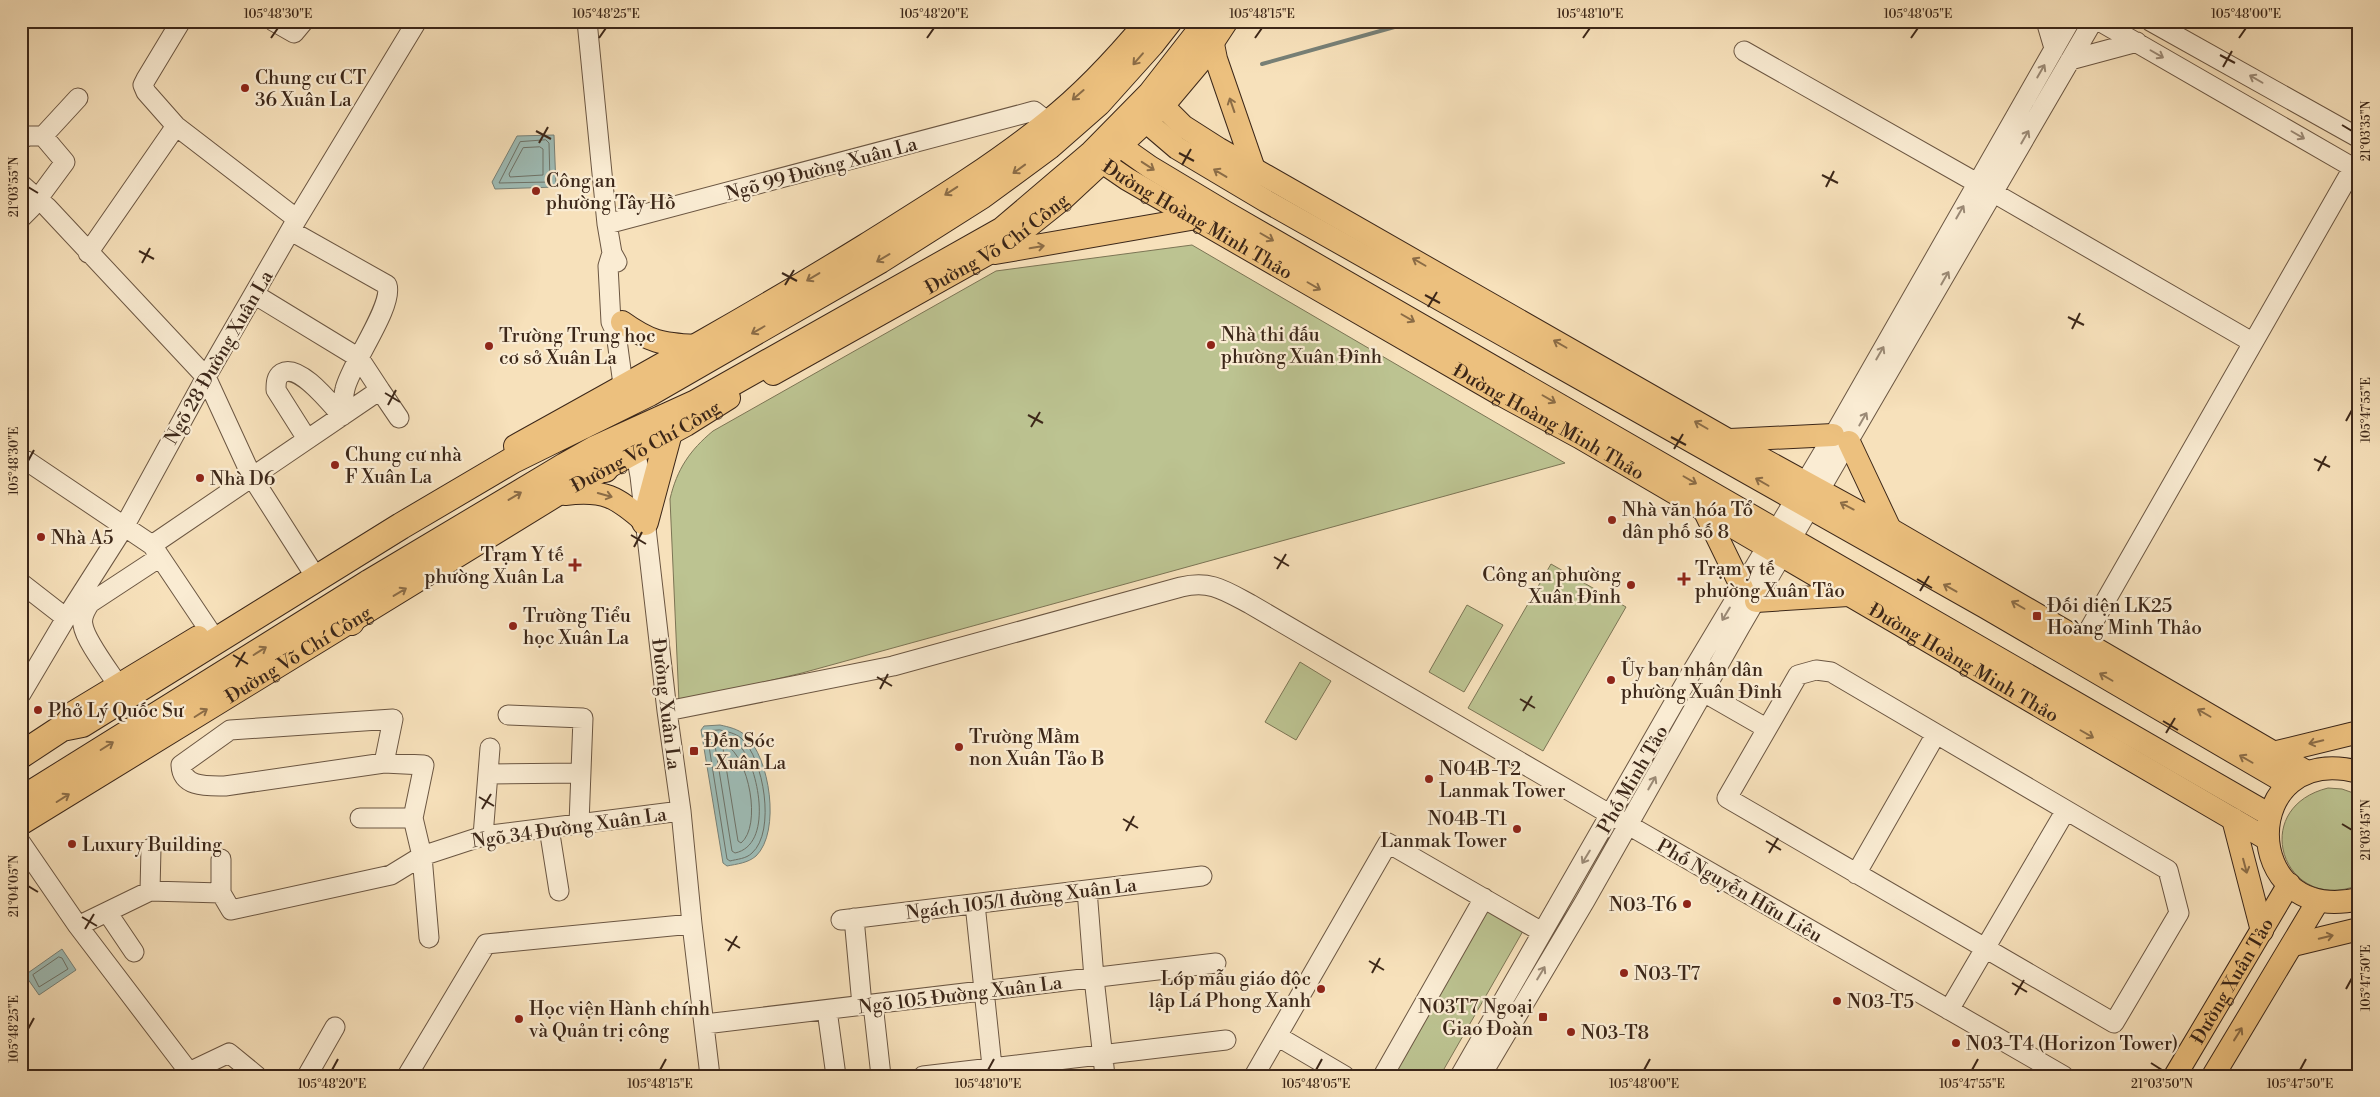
<svg xmlns="http://www.w3.org/2000/svg" width="2380" height="1097" font-family="'Libre Bodoni',serif">
  <style>
    .green { fill: #bcc391; stroke: #7c7555 }
    .water { fill: #9ebcb6; stroke: #778077 }
    .lines { fill: none; stroke-linecap: round; stroke-linejoin: round }
    .shore { stroke: #6d7268; stroke-width: 1 }
    .stream { stroke: #778077; stroke-width: 4 }
    .minor-casing { stroke: #6b5642; stroke-width: 21 }
    .major-casing { stroke: #3c2719; stroke-width: 24 }
    .highway-casing { stroke: #3c2719; stroke-width: 28 }
    .minor { stroke: #faecd3; stroke-width: 19 }
    .major { stroke: #ecc07e; stroke-width: 22 }
    .highway { stroke: #ecc07e; stroke-width: 26 }
    .oneway { stroke: #9b8a76 }
    .oneway2 { stroke: #8b6c46 }
    .ticks { fill: none; stroke: #3c2719; stroke-width: 2 }
    .poi-dot { fill: #8f2418; stroke: #faecd3; stroke-width: 2 }
    .labels { text-anchor: middle; stroke-width: 4.5; stroke-linejoin: round; paint-order: stroke }
    .poi-label { font-size: 19px; fill: #3c2719; stroke: #faecd3; text-anchor: start }
    .street-label { font-size: 19px; fill: #3c2719; stroke: #faecd3 }
    .neatline { fill: none; stroke: #3c2719; stroke-width: 2 }
    .ticks-label { font-size: 12px; text-anchor: middle; fill: #3c2719 }
  </style>
  <rect width="100%" height="100%" fill="#f7e1bb"/>
  <filter id="stains"><feTurbulence type="fractalNoise" baseFrequency=".004" numOctaves="4"/><feColorMatrix values="0 0 0 0 .2 0 0 0 0 .09 0 0 0 0 .02 0 0 0 .5 -.17"/></filter>
  <radialGradient id="worn" r=".72"><stop offset=".6" stop-color="#630" stop-opacity="0"/><stop offset="1" stop-color="#630" stop-opacity=".3"/></radialGradient>
  <!-- green -->
  <path class="green" d="M1192,245l373,218 -763,210 -123,29 -9,-203c7,-30 20,-49 43,-68l283,-160z
    M1551,564l75,43 -83,144 -75,-43z
    M1467,605l36,20 -39,67 -35,-20z
    M1300,662l31,19 -35,59 -31,-18z
    M2328,788l14,1 17,6v90c-76,30 -112,-77 -31,-97z
    M1488,901l39,23 -87,152h-44l-5,-3z"/>
  <!-- water -->
  <path class="water" d="M554,135l2,52 -61,2 -3,-7 25,-46z
    M720,725c9,2 18,4 25,10 25,22 36,97 11,121 -8,7 -19,8 -29,10l-4,-3 -22,-133 3,-4z
    M62,949l14,21 -37,25 -14,-20z"/>
  <g class="lines">
    <!-- shore -->
    <path class="shore" d="M546,140l3,3 1,39 -51,1 21,-41z
      M540,147l3,2v26l-33,2 -1,-3 14,-26z
      M720,730c8,2 15,3 21,8 23,20 35,94 11,115 -6,6 -15,6 -22,8l-3,-2 -20,-125 2,-3z
      M716,736c10,0 21,5 27,14 16,23 30,95 -8,103l-3,-2 -18,-112z
      M726,745c23,12 36,81 15,98l-3,-2 -15,-93z
      M59,957l3,1 6,11 -29,18 -6,-12z"/>
    <!-- stream -->
    <path class="stream" d="M1262,64l154,-43"/>
    <defs>
      <path id="minor" d="M181,21l-35,58 -3,6 3,7 30,34 121,93
        M273,21l21,12 10,-12
        M587,21l20,203 5,29 5,9
        M2046,21l8,27
        M2099,21l260,150
        M2150,21l209,117
        M1744,51l233,132
        M2070,60l67,-18
        M21,139l7,-3h15l35,-38
        M21,184l26,23 159,170 46,100 58,91
        M1994,193l258,149
        M21,218l10,-10 34,-46 -22,-26
        M607,224l427,-113 14,11
        M291,231l96,54c7,21 -37,80 -42,104 -2,8 -2,18 -3,27
        M88,253l88,-127
        M612,253l-4,13 3,56 5,11 9,66
        M380,390l19,28
        M633,438l7,38 27,235 14,100 11,113 18,152
        M307,439l-31,-49c0,-7 0,-13 6,-17 17,-10 49,31 60,43
        M21,467l6,-6 125,84 57,85
        M152,545l228,-155 -21,-32 -105,-64
        M21,583l45,35
        M2082,642l271,-474
        M1816,670l15,2 337,198 11,43 -65,110 -387,-225 71,-123z
        M118,685c-9,-14 -33,-45 -35,-60 -2,-8 3,-16 7,-22l70,-46
        M1705,693l61,35
        M21,694l45,-76 58,-91 82,-150 91,-158 120,-198
        M667,711l226,-45 288,-79c29,-7 43,3 69,17l361,211 453,261
        M508,715l75,3 -4,106
        M384,763l-159,23c-17,0 -43,2 -44,-21l49,-35 163,-11 -9,44 40,2 -11,53 9,38 7,82
        M490,774l91,-1
        M360,818h53
        M549,828l10,63
        M483,836l7,-88
        M21,843l57,83 72,-35 71,2 10,17 160,-35 31,-19 61,-20 198,-25
        M221,859v34
        M1856,874l80,-140
        M1087,890l7,88 11,98
        M150,891l1,-43
        M975,904l18,172
        M107,912l27,40
        M854,918l8,87
        M841,920l361,-44
        M78,926l111,146 40,-19 28,23
        M873,1004l8,72
        M827,1010l9,66
        M1949,1010l117,-200
        M705,1024l511,-61
        M1277,1036l111,-193 154,89
        M307,1076l28,-49
        M407,1076l79,-132 206,-20
        M923,1076l303,-36
        M1254,1076l23,-40 68,40
        M1383,1076l101,-178
        M1460,1076l230,-401 149,-249 231,-405
        M1481,1076l104,-175 155,-274 353,-606"/>
      <g id="major">
        <path d="M1213,44l3,15 40,116"/>
        <path d="M1153,96l30,30 36,23 509,291 162,89 417,243"/>
        <path d="M1136,113l41,35 89,53 719,406 303,177"/>
        <path d="M1109,138l41,29 75,45 1045,603"/>
        <path id="s1" d="M1092,155l35,24 371,214 81,44 688,402"/>
        <path d="M995,253l207,-36"/>
        <path d="M622,322c28,20 39,22 73,24"/>
        <path id="s2" d="M773,374l236,-132 55,-44 99,-92 37,-44 27,-41"/>
        <path d="M1730,440l103,-5"/>
        <path d="M1849,442l41,87"/>
        <path d="M515,446c117,-65 235,-130 350,-201 62,-39 125,-77 182,-123 37,-29 70,-65 100,-101"/>
        <path d="M565,494c39,-5 52,3 80,28"/>
        <path d="M1705,512l37,76"/>
        <path d="M1756,601l92,-6"/>
        <path d="M62,728l12,-16 124,-75"/>
        <path d="M2273,753l86,-21"/>
        <path d="M2359,772c-121,-32 -122,155 0,127"/>
        <path d="M2233,819l29,112"/>
        <path id="s3" d="M21,824l536,-329 129,-70 43,-27"/>
        <path d="M2293,945l66,-16"/>
        <path id="s4" d="M2175,1076l114,-192"/>
        <path d="M2213,1076l105,-175"/>
      </g>
      <path id="highway" d="M605,469l25,-35
        M645,522l29,-108
        M351,622l18,-39
        M21,755l41,-27 20,-4 319,-198 112,-66 136,-67 231,-133 101,-64 68,-50 49,-43 53,-59 18,-23
        M21,800l348,-217 196,-117 30,-17 101,-46 307,-173 88,-75 60,-61 57,-73"/>
    </defs>
    <!-- minor casing -->
    <use href="#minor" class="minor-casing"/>
    <!-- major casing -->
    <use href="#major" class="major-casing"/>
    <!-- highway casing -->
    <use href="#highway" class="highway-casing"/>
    <!-- minor -->
    <use href="#minor" class="minor"/>
    <!-- major -->
    <use href="#major" class="major"/>
    <!-- highway -->
    <use href="#highway" class="highway"/>
  </g>
  <!-- one-way arrows -->
  <defs><path id="oneway-shaft" d="M-6 0H5M1.5-3L5.5 0L1.5 3" fill="none" stroke-width="1.6" stroke-linecap="round" stroke-linejoin="round" transform="scale(1.25)"/></defs>
  <g class="oneway">
    <use href="#oneway-shaft" transform="translate(2157 54) rotate(30)"/>
    <use href="#oneway-shaft" transform="translate(2041 71) rotate(-60)"/>
    <use href="#oneway-shaft" transform="translate(2256 79) rotate(-150)"/>
    <use href="#oneway-shaft" transform="translate(2298 135) rotate(30)"/>
    <use href="#oneway-shaft" transform="translate(2025 137) rotate(-60)"/>
    <use href="#oneway-shaft" transform="translate(1960 212) rotate(-60)"/>
    <use href="#oneway-shaft" transform="translate(1945 278) rotate(-60)"/>
    <use href="#oneway-shaft" transform="translate(1880 353) rotate(-60)"/>
    <use href="#oneway-shaft" transform="translate(1863 419) rotate(-60)"/>
    <use href="#oneway-shaft" transform="translate(1726 614) rotate(121)"/>
    <use href="#oneway-shaft" transform="translate(1652 783) rotate(-60)"/>
    <use href="#oneway-shaft" transform="translate(1586 857) rotate(121)"/>
    <use href="#oneway-shaft" transform="translate(1541 973) rotate(-59)"/>
  </g>
  <g class="oneway2">
    <use href="#oneway-shaft" transform="translate(1138 59) rotate(131)"/>
    <use href="#oneway-shaft" transform="translate(1078 95) rotate(139)"/>
    <use href="#oneway-shaft" transform="translate(1232 105) rotate(-109)"/>
    <use href="#oneway-shaft" transform="translate(1148 166) rotate(33)"/>
    <use href="#oneway-shaft" transform="translate(1019 169) rotate(144)"/>
    <use href="#oneway-shaft" transform="translate(1220 173) rotate(-149)"/>
    <use href="#oneway-shaft" transform="translate(951 191) rotate(147)"/>
    <use href="#oneway-shaft" transform="translate(1267 237) rotate(30)"/>
    <use href="#oneway-shaft" transform="translate(1037 247) rotate(-10)"/>
    <use href="#oneway-shaft" transform="translate(883 258) rotate(149)"/>
    <use href="#oneway-shaft" transform="translate(1419 262) rotate(-150)"/>
    <use href="#oneway-shaft" transform="translate(813 277) rotate(149)"/>
    <use href="#oneway-shaft" transform="translate(1314 286) rotate(30)"/>
    <use href="#oneway-shaft" transform="translate(1408 318) rotate(30)"/>
    <use href="#oneway-shaft" transform="translate(758 330) rotate(150)"/>
    <use href="#oneway-shaft" transform="translate(1560 344) rotate(-150)"/>
    <use href="#oneway-shaft" transform="translate(1549 399) rotate(30)"/>
    <use href="#oneway-shaft" transform="translate(1701 425) rotate(-150)"/>
    <use href="#oneway-shaft" transform="translate(1690 480) rotate(30)"/>
    <use href="#oneway-shaft" transform="translate(1762 482) rotate(-150)"/>
    <use href="#oneway-shaft" transform="translate(605 495) rotate(16)"/>
    <use href="#oneway-shaft" transform="translate(515 496) rotate(-31)"/>
    <use href="#oneway-shaft" transform="translate(1847 506) rotate(-152)"/>
    <use href="#oneway-shaft" transform="translate(1950 588) rotate(-151)"/>
    <use href="#oneway-shaft" transform="translate(400 592) rotate(-31)"/>
    <use href="#oneway-shaft" transform="translate(2018 605) rotate(-150)"/>
    <use href="#oneway-shaft" transform="translate(260 651) rotate(-32)"/>
    <use href="#oneway-shaft" transform="translate(2106 677) rotate(-150)"/>
    <use href="#oneway-shaft" transform="translate(201 713) rotate(-32)"/>
    <use href="#oneway-shaft" transform="translate(2204 713) rotate(-150)"/>
    <use href="#oneway-shaft" transform="translate(2087 734) rotate(30)"/>
    <use href="#oneway-shaft" transform="translate(2316 742) rotate(166)"/>
    <use href="#oneway-shaft" transform="translate(107 746) rotate(-32)"/>
    <use href="#oneway-shaft" transform="translate(2246 759) rotate(-150)"/>
    <use href="#oneway-shaft" transform="translate(63 798) rotate(-32)"/>
    <use href="#oneway-shaft" transform="translate(2245 866) rotate(75)"/>
    <use href="#oneway-shaft" transform="translate(2326 937) rotate(-14)"/>
    <use href="#oneway-shaft" transform="translate(2238 1034) rotate(-58)"/>
  </g>
  <!-- ticks -->
  <path class="ticks" d="M271,38l7,-10M599,38l7,-10M927,38l7,-10M1255,38l7,-10M1583,38l7,-10M1911,38l7,-10M2239,38l7,-10M2220,55l15,8M2223,67l9,-16M2342,125l10,6M536,131l15,8M539,143l9,-16M1179,153l15,8M1182,165l9,-16M1822,175l16,8M28,187l10,6M1826,187l8,-16M139,251l15,8M142,263l8,-15M782,273l15,8M785,285l9,-15M1425,295l15,8M1428,307l9,-15M2068,317l16,8M2072,329l8,-16M385,393l15,9M388,405l8,-15M1028,415l15,8M2346,421l6,-11M1031,427l9,-15M1671,437l15,8M1674,449l9,-15M2314,459l16,8M28,461l6,-11M2318,471l8,-15M631,535l15,9M634,547l8,-15M1274,557l15,9M1277,569l9,-15M1917,579l15,9M1920,591l9,-15M233,655l15,9M236,667l9,-15M877,677l15,9M880,689l8,-15M1520,699l15,9M1523,711l9,-15M2163,721l15,9M2166,733l9,-15M479,797l15,9M482,809l9,-15M1123,819l15,9M2342,824l10,6M1126,831l8,-15M1766,841l15,9M1769,853l9,-15M28,886l10,6M82,917l15,9M85,929l9,-15M725,939l15,9M728,951l9,-15M1369,961l15,9M1372,973l8,-15M2012,983l15,9M2346,989l6,-11M2015,995l9,-15M28,1029l6,-11M2151,1063l11,7M332,1070l6,-11M660,1070l6,-11M988,1070l6,-11M1316,1070l6,-11M1644,1070l6,-11M1972,1070l6,-11M2300,1070l6,-11"/>
  <!-- markers -->
  <g class="poi-dot">
    <circle cx="245" cy="88" r="5"/>
    <circle cx="536" cy="191" r="5"/>
    <circle cx="1211" cy="345" r="5"/>
    <circle cx="489" cy="346" r="5"/>
    <circle cx="335" cy="465" r="5"/>
    <circle cx="200" cy="478" r="5"/>
    <circle cx="1612" cy="520" r="5"/>
    <circle cx="41" cy="537" r="5"/>
    <path d="M572.5 557.5h5v5h5v5h-5v5h-5v-5h-5v-5h5z"/>
    <path d="M1681.5 571.5h5v5h5v5h-5v5h-5v-5h-5v-5h5z"/>
    <circle cx="1631" cy="585" r="5"/>
    <rect x="2032" y="611" width="10" height="10" rx="2.5"/>
    <circle cx="513" cy="626" r="5"/>
    <circle cx="1611" cy="680" r="5"/>
    <circle cx="38" cy="710" r="5"/>
    <circle cx="959" cy="747" r="5"/>
    <rect x="689" y="746" width="10" height="10" rx="2.5"/>
    <circle cx="1429" cy="779" r="5"/>
    <circle cx="1517" cy="829" r="5"/>
    <circle cx="72" cy="844" r="5"/>
    <circle cx="1687" cy="904" r="5"/>
    <circle cx="1624" cy="973" r="5"/>
    <circle cx="1321" cy="989" r="5"/>
    <circle cx="1837" cy="1001" r="5"/>
    <rect x="1538" y="1012" width="10" height="10" rx="2.5"/>
    <circle cx="519" cy="1019" r="5"/>
    <circle cx="1571" cy="1032" r="5"/>
    <circle cx="1956" cy="1043" r="5"/>
  </g>
  <g class="labels">
    <!-- poi labels -->
    <g class="poi-label">
      <text x="255" y="84">Chung cư CT<tspan x="255" dy="22">36 Xuân La</tspan></text>
      <text x="546" y="187">Công an<tspan x="546" dy="22">phường Tây Hồ</tspan></text>
      <text x="1221" y="341">Nhà thi đấu<tspan x="1221" dy="22">phường Xuân Đỉnh</tspan></text>
      <text x="499" y="342">Trường Trung học<tspan x="499" dy="22">cơ sở Xuân La</tspan></text>
      <text x="345" y="461">Chung cư nhà<tspan x="345" dy="22">F Xuân La</tspan></text>
      <text x="210" y="485">Nhà D6</text>
      <text x="1622" y="516">Nhà văn hóa Tổ<tspan x="1622" dy="22">dân phố số 8</tspan></text>
      <text x="51" y="544">Nhà A5</text>
      <text x="564" y="561" text-anchor="end">Trạm Y tế<tspan x="564" dy="22">phường Xuân La</tspan></text>
      <text x="1695" y="575">Trạm y tế<tspan x="1695" dy="22">phường Xuân Tảo</tspan></text>
      <text x="1621" y="581" text-anchor="end">Công an phường<tspan x="1621" dy="22">Xuân Đỉnh</tspan></text>
      <text x="2047" y="612">Đối diện LK25<tspan x="2047" dy="22">Hoàng Minh Thảo</tspan></text>
      <text x="523" y="622">Trường Tiểu<tspan x="523" dy="22">học Xuân La</tspan></text>
      <text x="1621" y="676">Ủy ban nhân dân<tspan x="1621" dy="22">phường Xuân Đỉnh</tspan></text>
      <text x="48" y="717">Phở Lý Quốc Sư</text>
      <text x="969" y="743">Trường Mầm<tspan x="969" dy="22">non Xuân Tảo B</tspan></text>
      <text x="704" y="747">Đến Sóc<tspan x="704" dy="22">- Xuân La</tspan></text>
      <text x="1439" y="775">N04B-T2<tspan x="1439" dy="22">Lanmak Tower</tspan></text>
      <text x="1507" y="825" text-anchor="end">N04B-T1<tspan x="1507" dy="22">Lanmak Tower</tspan></text>
      <text x="82" y="851">Luxury Building</text>
      <text x="1677" y="911" text-anchor="end">N03-T6</text>
      <text x="1634" y="980">N03-T7</text>
      <text x="1311" y="985" text-anchor="end">Lớp mẫu giáo độc<tspan x="1311" dy="22">lập Lá Phong Xanh</tspan></text>
      <text x="1847" y="1008">N03-T5</text>
      <text x="1533" y="1013" text-anchor="end">N03T7 Ngoại<tspan x="1533" dy="22">Giao Đoàn</tspan></text>
      <text x="529" y="1015">Học viện Hành chính<tspan x="529" dy="22">và Quản trị công</tspan></text>
      <text x="1581" y="1039">N03-T8</text>
      <text x="1966" y="1050">N03-T4 (Horizon Tower)</text>
    </g>
    <!-- street labels -->
    <g class="street-label">
      <text transform="translate(821 168) rotate(-15)" y="7">Ngõ 99 Đường Xuân La</text>
      <text dy="7" stroke="none"><textPath href="#s1" startOffset="124">Đường Hoàng Minh Thảo</textPath></text>
      <text dy="7" stroke="none"><textPath href="#s2" startOffset="259">Đường Võ Chí Công</textPath></text>
      <text transform="translate(218 357) rotate(-60)" y="7">Ngõ 28 Đường Xuân La</text>
      <text dy="7" stroke="none"><textPath href="#s1" startOffset="529">Đường Hoàng Minh Thảo</textPath></text>
      <text dy="7" stroke="none"><textPath href="#s3" startOffset="730">Đường Võ Chí Công</textPath></text>
      <text dy="7" stroke="none"><textPath href="#s3" startOffset="325">Đường Võ Chí Công</textPath></text>
      <text dy="7" stroke="none"><textPath href="#s1" startOffset="1009">Đường Hoàng Minh Thảo</textPath></text>
      <text transform="translate(667 704) rotate(83)" y="7">Đường Xuân La</text>
      <text transform="translate(1632 779) rotate(-60)" y="7">Phố Minh Tảo</text>
      <text transform="translate(569 827) rotate(-8)" y="7">Ngõ 34 Đường Xuân La</text>
      <text transform="translate(1740 890) rotate(30)" y="7">Phố Nguyễn Hữu Liêu</text>
      <text transform="translate(1021 898) rotate(-7)" y="7">Ngách 105/1 đường Xuân La</text>
      <text dy="7" stroke="none"><textPath href="#s4" startOffset="111">Đường Xuân Tảo</textPath></text>
      <text transform="translate(960 994) rotate(-7)" y="7">Ngõ 105 Đường Xuân La</text>
    </g>
  </g>
  <!-- margin -->
  <rect width="2380" height="1097" fill="none" stroke="#f7e1bb" stroke-width="55"/>
  <rect x="28" y="28" width="2324" height="1042" class="neatline"/>
  <g class="ticks-label">
    <text x="278" y="18">105°48'30"E</text>
    <text x="606" y="18">105°48'25"E</text>
    <text x="934" y="18">105°48'20"E</text>
    <text x="1262" y="18">105°48'15"E</text>
    <text x="1590" y="18">105°48'10"E</text>
    <text x="1918" y="18">105°48'05"E</text>
    <text x="2246" y="18">105°48'00"E</text>
    <text transform="translate(2366 131) rotate(-90)" y="4">21°03'35"N</text>
    <text transform="translate(14 187) rotate(-90)" y="4">21°03'55"N</text>
    <text transform="translate(2366 410) rotate(-90)" y="4">105°47'55"E</text>
    <text transform="translate(14 461) rotate(-90)" y="4">105°48'30"E</text>
    <text transform="translate(2366 830) rotate(-90)" y="4">21°03'45"N</text>
    <text transform="translate(14 886) rotate(-90)" y="4">21°04'05"N</text>
    <text transform="translate(2366 978) rotate(-90)" y="4">105°47'50"E</text>
    <text transform="translate(14 1029) rotate(-90)" y="4">105°48'25"E</text>
    <text x="332" y="1088">105°48'20"E</text>
    <text x="660" y="1088">105°48'15"E</text>
    <text x="988" y="1088">105°48'10"E</text>
    <text x="1316" y="1088">105°48'05"E</text>
    <text x="1644" y="1088">105°48'00"E</text>
    <text x="1972" y="1088">105°47'55"E</text>
    <text x="2162" y="1088">21°03'50"N</text>
    <text x="2300" y="1088">105°47'50"E</text>
  </g>
  <rect width="100%" height="100%" filter="url(#stains)"/>
  <rect width="100%" height="100%" fill="url(#worn)"/>
</svg>
